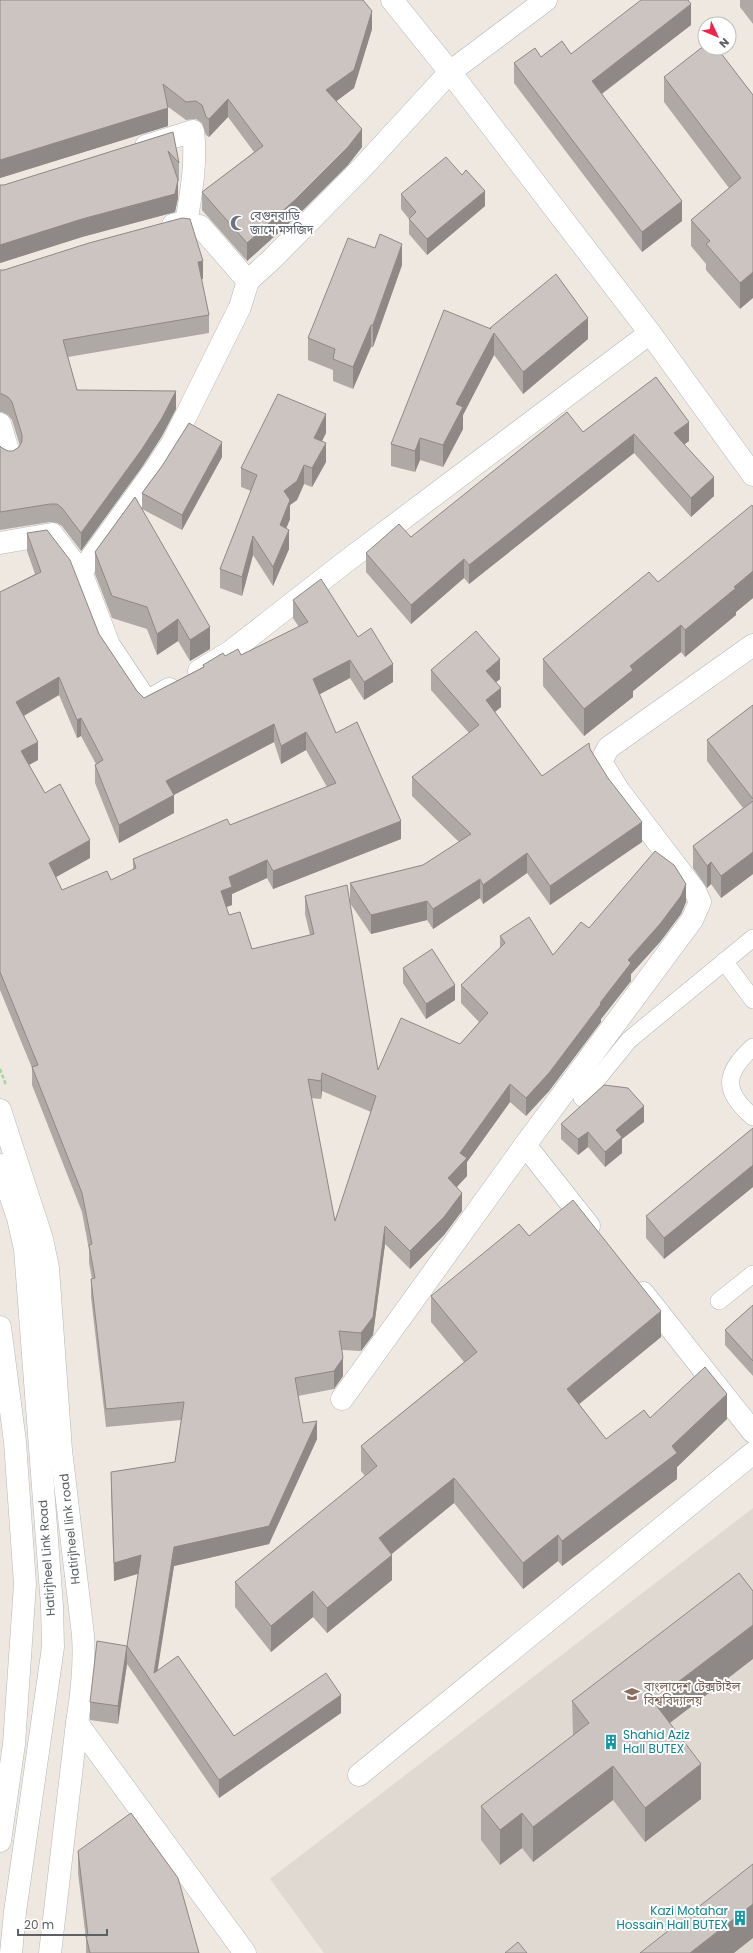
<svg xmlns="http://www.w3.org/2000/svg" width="753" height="1953" font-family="Poppins,'Noto Sans Bengali',sans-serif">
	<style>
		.education { fill: #e0d9d2 }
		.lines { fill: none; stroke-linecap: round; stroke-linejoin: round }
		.service-casing { stroke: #b2b7ba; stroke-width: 18 }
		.pedestrian-casing { stroke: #b2b7ba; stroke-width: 23 }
		.minor-casing { stroke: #b2b7ba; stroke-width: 23 }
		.tertiary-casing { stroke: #b2b7ba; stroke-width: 23 }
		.secondary-casing { stroke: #b1b7ba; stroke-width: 23 }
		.path { stroke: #9eda9e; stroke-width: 2.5; stroke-dasharray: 4 2; stroke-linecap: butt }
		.service { stroke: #fff; stroke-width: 17 }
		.pedestrian { stroke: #fff; stroke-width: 22 }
		.minor { stroke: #fff; stroke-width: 22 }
		.tertiary { stroke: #fff; stroke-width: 22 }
		.secondary { stroke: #fff; stroke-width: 22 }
		.wall { fill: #afa9a5; fill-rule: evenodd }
		.shaded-wall { fill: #8e8986 }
		.building { fill: #cbc4c0; stroke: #8e8986; fill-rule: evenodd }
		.labels { text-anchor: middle; stroke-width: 4; stroke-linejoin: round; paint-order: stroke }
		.worship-label { font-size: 12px; fill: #5b616d; stroke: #fff; text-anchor: start }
		.street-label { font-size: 12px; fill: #5a6063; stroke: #fff }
		.education-label { font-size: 12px; fill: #785e54; stroke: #fff; text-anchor: start }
		.culture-label { font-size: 12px; fill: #0d838f; stroke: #fff; text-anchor: start }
	</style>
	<rect width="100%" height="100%" fill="#eee8e1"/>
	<polygon class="education" points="753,1508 753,1953 324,1953 270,1879"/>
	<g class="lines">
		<defs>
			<g id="service">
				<polyline points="724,961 753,1000"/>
				<path d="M753,1047C724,1073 722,1091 753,1117"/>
				<polyline points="582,1098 629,1040 753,938"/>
				<polyline points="719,1301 753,1274"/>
			</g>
			<polyline id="pedestrian" points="0,1327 15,1442 25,1584 14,1744 0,1841"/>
			<g id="minor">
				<path d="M146,146L193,131C197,162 191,193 186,224"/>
				<polyline points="173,225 181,223 200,226 248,281"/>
				<polyline points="0,424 10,457"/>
				<polyline points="0,543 52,534 81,572"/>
				<polyline points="199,671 230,652 344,563 650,333"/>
				<polyline points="169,689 147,702 109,645 81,572 152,474 173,442 240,307 248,281 272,259 360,170 450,72"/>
				<polyline points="525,1145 589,1226"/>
				<polyline points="643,1293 753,1432"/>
				<polyline points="342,1399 525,1145 692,920 700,902 695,891 619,791 601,762 608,748 753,645"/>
				<polyline points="77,1723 245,1953"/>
			</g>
			<g id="tertiary">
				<polyline points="392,0 450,72 650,333 753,475"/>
				<polyline points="450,72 546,0"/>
				<polyline points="359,1775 753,1453"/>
			</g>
			<g id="secondary">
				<path d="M0,1110L42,1239L48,1268L61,1450L83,1635C85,1665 82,1693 77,1723L50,1953"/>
				<polyline points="0,1165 18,1218 25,1249 52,1606 53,1647 15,1912 11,1953"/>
			</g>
		</defs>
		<use href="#service" class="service-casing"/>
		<use href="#pedestrian" class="pedestrian-casing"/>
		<use href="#minor" class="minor-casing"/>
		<use href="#tertiary" class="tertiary-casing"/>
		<use href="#secondary" class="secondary-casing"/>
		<polyline class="path" points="0,1069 6,1085"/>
		<use href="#service" class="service"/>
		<use href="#pedestrian" class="pedestrian"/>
		<use href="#minor" class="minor"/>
		<use href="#tertiary" class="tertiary"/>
		<use href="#secondary" class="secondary"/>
	</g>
	<g class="wall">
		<polygon points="0,0 372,29 354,88 336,101 362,147 348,165 296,217 247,261 202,210 202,192 254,152 228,117 209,137 206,135 202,123 196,119 186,120 167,106 168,126 0,178"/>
		<polygon points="740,0 753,0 753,24 740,7"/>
		<polygon points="691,25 602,94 682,221 642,252 514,83 514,63 541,57 571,54"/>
		<polygon points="664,77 753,95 740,309 706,270 706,264 691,246 691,220 729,188 664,102"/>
		<polygon points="173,132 179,163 179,181 178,180 178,198 175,212 82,237 0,263 0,185 4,185"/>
		<polygon points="401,194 485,206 427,255 409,234 409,219 401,209"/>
		<polygon points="402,265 373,347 371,347 353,389 333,381 333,370 308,360 308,338"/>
		<polygon points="0,270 203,279 201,279 209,315 209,333 68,357 77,390 176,409 162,436 142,467 81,551 62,526 57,523 50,522 0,530 0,446 2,448 8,451 13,451 20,446 12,420 8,415 2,412 0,412"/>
		<polygon points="490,328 588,339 523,394 494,355 463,415 463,429 443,467 420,460 415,472 391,466 391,444 490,329"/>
		<polygon points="656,377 689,441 684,444 714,496 691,517 634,453 469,584 464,578 411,624 366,572 366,553 411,537 583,432"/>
		<polygon points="326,433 322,441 326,462 312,487 304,484 297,500 290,505 290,519 286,528 289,549 273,586 253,555 242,596 220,588 220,569 251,491 241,487 241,468"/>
		<polygon points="222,457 182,530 142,509 142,493 162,466"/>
		<polygon points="135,497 210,649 190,661 178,641 157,655 147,629 112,618 95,574 95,552"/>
		<polygon points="753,507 753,598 736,612 736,615 685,657 681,652 633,691 633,697 584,736 543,686 543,659 658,582"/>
		<path d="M27,533L99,634L137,691L144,698L203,667V665L225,656L241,655L299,627L293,618V600L358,637L393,682L364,700L350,678L319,694L336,733L401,839L273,889L267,878L232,894V905L226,907L229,915L252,949L310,935L305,914V896L378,1070L460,1044L479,1022L461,1003V985L500,948V936L553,955L589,928L686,902L681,914L660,942L631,974V981L601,1019V1022L549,1091L526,1116L510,1102L467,1162V1176L457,1187L462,1211L444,1235L410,1269L385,1244L373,1335L361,1351L342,1350L343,1376L334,1389L298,1396L303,1423L317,1439L269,1544L174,1566L157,1670L234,1736L341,1713L219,1798L127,1664L118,1724L90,1720V1702L127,1646L138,1573L114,1581L111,1490V1472L175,1462L181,1420L106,1427L91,1297V1279H92L89,1263V1250L82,1212L32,1085V1068L0,990V592L35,574L27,551ZM59,695L77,738L81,736L96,764L95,765V783L119,843L174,813V795L274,742L281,764L306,750L327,787L230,825L133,859V870L111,880L62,890L56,877L90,858L45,793L29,765L38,760L24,716ZM322,1091L371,1112L335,1221L311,1098L321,1099Z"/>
		<polygon points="431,670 500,679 496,682 501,707 495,712 542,776 590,749 642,842 550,905 527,873 483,904 480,898 433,929 427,920 371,934 350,903 350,883 423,865 459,842 412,796 412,777 469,733 431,690"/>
		<polygon points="753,705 753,874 721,898 711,884 707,888 693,868 693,846 743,808 707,761 707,740"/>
		<polygon points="403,968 455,1000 426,1019 403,983"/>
		<polygon points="644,1122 622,1139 622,1153 605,1167 588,1147 578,1155 561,1139 561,1124"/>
		<polygon points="753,1128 753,1187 664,1259 646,1238 646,1216"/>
		<polygon points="529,1236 661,1337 579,1404 606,1439 650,1418 727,1419 677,1467 677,1479 562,1566 558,1561 523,1589 454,1503 392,1554 392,1580 327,1633 313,1617 271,1652 235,1607 235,1582 365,1476 361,1471 361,1446 464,1362 431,1322 431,1296"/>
		<polygon points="753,1305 753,1376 725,1345 725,1330"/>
		<polygon points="572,1701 670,1723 701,1799 645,1842 613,1800 533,1862 522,1848 500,1865 481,1840 481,1806 573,1736"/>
		<polygon points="78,1851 199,1953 86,1953 86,1939 78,1873"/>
	</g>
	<g class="shaded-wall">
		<polygon points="691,4 691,25 592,101 592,81"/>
		<polygon points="372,11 372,29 354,88 326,109 326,90"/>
		<polygon points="228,99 228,117 209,137 209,119"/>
		<polygon points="168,108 168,126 0,178 0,160"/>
		<polygon points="362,129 362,147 348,165 296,217 247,261 247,243"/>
		<polygon points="178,180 178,198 175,212 82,237 0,263 0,245"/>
		<polygon points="485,191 485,206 427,255 427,239"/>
		<polygon points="682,201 682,221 642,252 642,232"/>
		<polygon points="402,244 402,265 373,347 373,325"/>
		<polygon points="203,261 203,279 198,280 198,262"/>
		<polygon points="753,272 753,298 740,309 740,283"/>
		<polygon points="588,318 588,339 523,394 523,372"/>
		<polygon points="371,325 371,347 353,389 353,367"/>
		<polygon points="494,333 494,355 463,415 463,429 443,467 443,445 456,404"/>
		<polygon points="176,391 176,409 162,436 142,467 81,551 81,533"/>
		<polygon points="326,414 326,433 314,457 314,438"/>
		<polygon points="689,422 689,441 674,452 674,433"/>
		<polygon points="634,434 634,453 469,584 469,565"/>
		<polygon points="420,438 420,460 415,472 415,451"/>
		<polygon points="222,442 222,457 182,530 182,515"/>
		<polygon points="326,443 326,462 312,487 312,468"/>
		<polygon points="304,465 304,484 297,500 290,505 290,519 280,544 280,525 284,491"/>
		<polygon points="714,477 714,496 691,517 691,498"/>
		<polygon points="289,530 289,549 273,586 273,567"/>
		<polygon points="253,536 253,555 242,596 242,577"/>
		<polygon points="464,559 464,578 411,624 411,605"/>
		<polygon points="753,571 753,598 736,612 736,615 685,657 685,630 734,587"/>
		<polygon points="178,619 178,641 157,655 157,634"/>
		<polygon points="681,625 681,652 633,691 633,697 584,736 584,709 630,666"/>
		<polygon points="210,627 210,649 190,661 190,640"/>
		<polygon points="500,659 500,679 486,691 486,671"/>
		<polygon points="350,660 350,678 313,698 313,679"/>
		<polygon points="393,664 393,682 364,700 364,682"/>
		<polygon points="59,677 59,695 16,720 16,702"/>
		<polygon points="501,688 501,707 486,719 486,700"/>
		<polygon points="81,718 81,736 77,738 77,720"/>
		<polygon points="274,724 274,742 166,799 166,781"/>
		<polygon points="306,732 306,750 281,764 281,746"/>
		<polygon points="38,742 38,760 21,769 21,751"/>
		<polygon points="174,795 174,813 119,843 119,825"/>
		<polygon points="401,821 401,839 273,889 273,871"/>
		<polygon points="642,822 642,842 550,905 550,886"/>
		<polygon points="90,840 90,858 49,881 49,863"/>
		<polygon points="753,852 753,874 721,898 721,876"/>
		<polygon points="527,853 527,873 483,904 483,885"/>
		<polygon points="267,860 267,878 232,894 232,905 221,909 221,891 229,877"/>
		<polygon points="711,862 711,884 707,888 707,866"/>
		<polygon points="480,879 480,898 433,929 433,909"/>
		<polygon points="686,884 686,902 681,914 660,942 631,974 631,981 601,1019 601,1022 549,1091 526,1116 526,1098 600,1003 628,960"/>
		<polygon points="427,901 427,920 371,934 371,915"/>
		<polygon points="455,985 455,1000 426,1019 426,1004"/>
		<polygon points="322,1073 322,1091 321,1099 321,1081"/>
		<polygon points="510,1084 510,1102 467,1162 467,1176 448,1196 448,1178 460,1153"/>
		<polygon points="644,1106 644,1122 622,1139 622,1153 605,1167 605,1152 616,1130"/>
		<polygon points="588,1132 588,1147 578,1155 578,1139"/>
		<polygon points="753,1165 753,1187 664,1259 664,1238"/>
		<polygon points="462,1193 462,1211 444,1235 410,1269 410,1251"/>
		<polygon points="385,1226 385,1244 373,1335 361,1351 361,1333"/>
		<polygon points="661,1311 661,1337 567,1414 567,1389"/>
		<polygon points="343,1358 343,1376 334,1389 334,1371"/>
		<polygon points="727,1394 727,1419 677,1467 677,1479 562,1566 562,1541 672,1446"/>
		<polygon points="317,1421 317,1439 269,1544 174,1566 155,1687 154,1673 174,1547"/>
		<polygon points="454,1478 454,1503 379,1564 379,1538"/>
		<polygon points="558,1535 558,1561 523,1589 523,1563"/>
		<polygon points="141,1555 141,1573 114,1581 114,1563"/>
		<polygon points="392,1555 392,1580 327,1633 327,1608"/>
		<polygon points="313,1591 313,1617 271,1652 271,1626"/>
		<polygon points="753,1625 753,1659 653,1736 653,1701"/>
		<polygon points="127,1646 127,1664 118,1724 118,1706"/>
		<polygon points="341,1695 341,1713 219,1798 219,1780"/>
		<polygon points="701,1764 701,1799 645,1842 645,1808"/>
		<polygon points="613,1766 613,1800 533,1862 533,1827"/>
		<polygon points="522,1813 522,1848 500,1865 500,1830"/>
		<polygon points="753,1904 753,1938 734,1953 690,1953"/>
	</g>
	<g class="building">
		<polygon points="0,0 363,0 372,11 354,70 326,90 362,129 348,147 296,199 247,243 202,192 263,146 228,99 209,119 206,117 202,105 196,101 186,102 163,84 168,108 0,160"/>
		<polygon points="641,0 688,0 691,4 592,81 682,201 642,232 514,63 535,48 541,57 562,41 571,54"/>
		<polygon points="705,45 705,48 717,48 753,95 753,272 740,283 706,244 710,241 691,220 741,178 664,77"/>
		<polygon points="173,132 179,163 168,151 178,180 175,194 82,219 0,245 0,185 4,185"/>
		<polygon points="446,157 462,175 466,170 485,191 427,239 409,219 416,212 401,194"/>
		<polygon points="182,218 190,219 203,261 198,262 209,315 63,340 77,390 176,391 162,418 142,449 81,533 62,508 57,504 50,504 0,512 0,446 2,448 8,451 13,451 19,447 22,441 22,435 12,402 8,397 2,394 0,394 0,270 4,270 89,243"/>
		<polygon points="380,234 402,244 373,325 371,325 353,367 333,359 335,349 308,338 348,238 375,248"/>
		<polygon points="556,274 588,318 523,372 494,333 456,404 463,407 443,445 420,438 415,451 391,444 444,310 491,329 490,328"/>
		<polygon points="656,377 689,422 674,433 714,477 691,498 634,434 469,565 464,559 411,605 366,553 399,524 411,537 567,412 583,432"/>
		<polygon points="278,394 326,414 314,438 326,443 312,468 304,465 297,481 284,491 290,500 280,525 289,530 273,567 253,536 242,577 220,569 257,475 241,468"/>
		<polygon points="189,423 222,442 182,515 142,493 162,466"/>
		<polygon points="135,497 210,627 190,640 178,619 157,634 147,607 112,596 95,552"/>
		<polygon points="752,505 753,507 753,571 734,587 736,588 685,630 681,625 630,666 633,670 584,709 543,659 649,572 658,582"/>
		<path d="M47,530L70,560L99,634L137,691L144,698L204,667L203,665L223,653L225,656L238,649L241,655L308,622L293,600L321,579L358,637L371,628L393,664L364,682L350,660L313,679L336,733L357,722L401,821L273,871L267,860L229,877L232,887L221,891L229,915L240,912L252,949L314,934L305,896L347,885L378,1070L401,1018L460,1044L488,1013L461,985L505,943L500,936L529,917L553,955L581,922L589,928L655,851L674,865L686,884L681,896L660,924L628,960L631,963L600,1003L601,1004L549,1073L526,1098L510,1084L460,1153L467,1158L448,1178L462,1193L444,1217L410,1251L385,1226L373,1317L361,1333L339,1331L343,1358L334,1371L295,1378L303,1423L317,1421L269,1526L174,1547L154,1673L178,1656L234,1736L326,1673L341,1695L219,1780L127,1646L118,1706L90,1702L97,1641L127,1646L141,1555L114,1563L111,1472L175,1462L184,1402L106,1409L91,1279L95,1278L89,1245L92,1244L82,1193L32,1067L38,1065L0,972V592L41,572L27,533ZM59,677L77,720L81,718L103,760L95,765L119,825L174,795L166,781L274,724L281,746L306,732L336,783L230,825L227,819L133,859L136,868L111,880L107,871L62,890L49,863L90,840L60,784L45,793L21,751L38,742L16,702ZM322,1073L376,1096L335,1221L308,1079L321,1081Z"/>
		<polygon points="476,631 500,659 486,671 501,688 486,700 542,776 589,743 590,749 608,778 642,822 550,886 527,853 483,885 480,879 433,909 427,901 371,915 350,883 423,865 471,834 412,777 479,725 431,670"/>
		<polygon points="753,705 753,799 707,740"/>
		<polygon points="753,801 753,852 721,876 711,862 707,866 693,846"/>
		<polygon points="432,949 455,985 426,1004 403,968"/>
		<polygon points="604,1085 628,1088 644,1106 616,1130 622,1137 605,1152 588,1132 578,1139 561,1124"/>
		<polygon points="753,1128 753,1165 664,1238 646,1216"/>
		<polygon points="573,1200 661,1311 567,1389 606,1439 644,1410 650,1418 705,1367 727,1394 672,1446 677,1453 562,1541 558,1535 523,1563 454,1478 379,1538 392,1555 327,1608 313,1591 271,1626 235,1582 377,1466 361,1446 477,1352 431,1296 519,1224 529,1236"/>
		<polygon points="753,1305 753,1361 725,1330"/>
		<polygon points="739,1573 753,1591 753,1625 653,1701 701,1764 645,1808 613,1766 533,1827 522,1813 500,1830 481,1806 589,1723 572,1701"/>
		<polygon points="131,1813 178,1878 199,1953 90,1953 86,1936 88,1936 78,1851"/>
		<polygon points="753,1864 753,1904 690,1953 640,1953"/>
		<polygon points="518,1942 527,1953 505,1953"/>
	</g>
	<defs>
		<symbol id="mosque-bare" viewBox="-9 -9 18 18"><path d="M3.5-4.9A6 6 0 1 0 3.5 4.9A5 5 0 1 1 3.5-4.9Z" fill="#6b7280" stroke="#fff" stroke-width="2.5" paint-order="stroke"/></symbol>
		<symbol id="university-bare" viewBox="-9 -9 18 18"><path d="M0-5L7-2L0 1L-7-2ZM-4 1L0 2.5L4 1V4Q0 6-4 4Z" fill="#8d6e63" stroke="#fff" stroke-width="2.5" paint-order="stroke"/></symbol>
		<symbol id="building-bare" viewBox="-9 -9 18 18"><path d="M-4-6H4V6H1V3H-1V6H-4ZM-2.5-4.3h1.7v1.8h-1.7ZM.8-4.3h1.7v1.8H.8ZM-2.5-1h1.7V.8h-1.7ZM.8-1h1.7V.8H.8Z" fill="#0f9aa8" stroke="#fff" stroke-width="2.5" paint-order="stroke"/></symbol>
	</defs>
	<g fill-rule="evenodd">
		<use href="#mosque-bare" x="227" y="212" width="22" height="22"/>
		<use href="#university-bare" x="621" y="1683" width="22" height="22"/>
		<use href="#building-bare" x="600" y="1731" width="22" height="22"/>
		<use href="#building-bare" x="729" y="1907" width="22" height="22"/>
	</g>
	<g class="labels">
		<g class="worship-label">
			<text x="250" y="220">বেগুনবাড়ি<tspan x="250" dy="14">জামে মসজিদ</tspan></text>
		</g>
		<g class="street-label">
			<text transform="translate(70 1529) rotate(-96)" y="4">Hatirjheel link road</text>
			<text transform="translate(47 1558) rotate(-94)" y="4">Hatirjheel Link Road</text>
		</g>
		<g class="education-label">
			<text x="644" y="1691">বাংলাদেশ টেক্সটাইল<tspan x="644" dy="14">বিশ্ববিদ্যালয়</tspan></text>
		</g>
		<g class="culture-label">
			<text x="623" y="1739">Shahid Aziz<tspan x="623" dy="14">Hall BUTEX</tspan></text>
			<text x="728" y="1915" text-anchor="end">Kazi Motahar<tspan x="728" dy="14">Hossain Hall BUTEX</tspan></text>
		</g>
	</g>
	<g transform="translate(717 36) rotate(134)"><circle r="19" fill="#ffffff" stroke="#bdbfc1"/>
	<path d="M0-3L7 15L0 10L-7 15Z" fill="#f32249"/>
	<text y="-6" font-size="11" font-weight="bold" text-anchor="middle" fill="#5a6063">N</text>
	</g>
	<path d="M18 1929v6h89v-6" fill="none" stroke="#5a6063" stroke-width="2"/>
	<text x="24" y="1929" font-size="12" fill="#5a6063" stroke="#ffffff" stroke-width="3" paint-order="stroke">20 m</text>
</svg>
